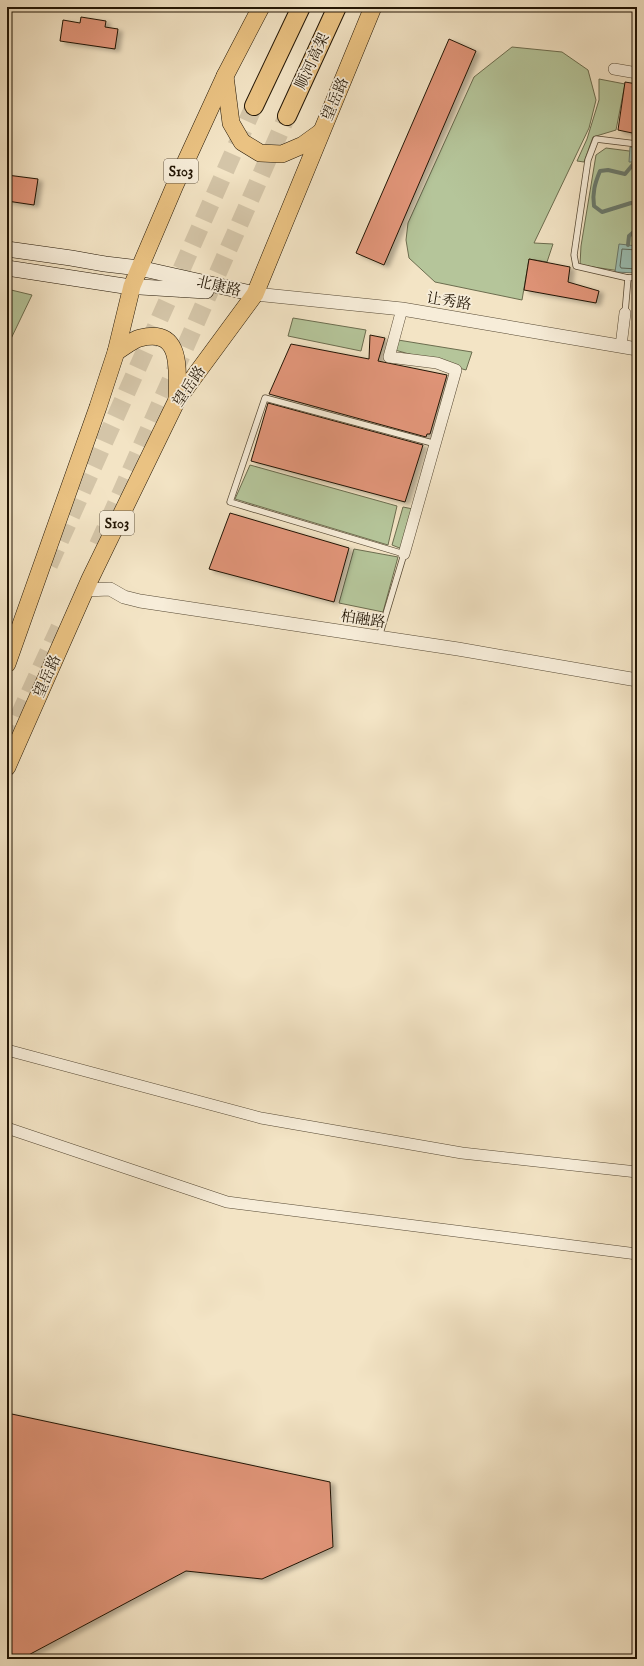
<svg xmlns="http://www.w3.org/2000/svg" width="644" height="1666" font-family="'IM FELL English','Noto Serif SC',serif">
	<style>
		.green { fill: #b5c59a; stroke: #6c6d4f }
		.water { fill: #9bbfb4; stroke: #6b7b6e }
		.lines { fill: none; stroke-linecap: round; stroke-linejoin: round }
		.shore { stroke: #5e6a5c; stroke-width: 1 }
		.stream { stroke: #6b7b6e; stroke-width: 4 }
		.building { fill: #e19579; stroke: #221504; filter: url(#shadow) }
		.trunk-tunnel { stroke: #d4c5a8; stroke-width: 18; stroke-dasharray: 18 9; stroke-linecap: butt }
		.service-casing { stroke: #564934; stroke-width: 7 }
		.minor-casing { stroke: #564934; stroke-width: 12 }
		.tertiary-casing { stroke: #564934; stroke-width: 14 }
		.secondary-casing { stroke: #221504; stroke-width: 16 }
		.primary-casing { stroke: #221504; stroke-width: 18 }
		.trunk-casing { stroke: #221504; stroke-width: 20 }
		.service { stroke: #f7edd9; stroke-width: 5.5 }
		.minor { stroke: #f7edd9; stroke-width: 11 }
		.tertiary { stroke: #f7edd9; stroke-width: 13 }
		.secondary { stroke: #f7edd9; stroke-width: 15 }
		.primary { stroke: #eac282; stroke-width: 17 }
		.trunk { stroke: #eac282; stroke-width: 18 }
		.labels { text-anchor: middle; stroke-width: 3.5; stroke-linejoin: round; paint-order: stroke }
		.shield { fill: #f7edd9; stroke: #625644; stroke-width: 1 }
		.shield-label { font-size: 14px; font-weight: bold; fill: #221504 }
		.street-label { font-size: 15px; fill: #221504; stroke: #f7edd9 }
	</style>
	<defs>
		<filter id="shadow"><feDropShadow dx="4.5" dy="2.5" stdDeviation="2" flood-color="#0004"/></filter>
	</defs>
	<rect width="100%" height="100%" fill="#f3e4c5"/>
	<filter id="stains"><feTurbulence type="fractalNoise" baseFrequency=".005" numOctaves="4"/><feColorMatrix values="0 0 0 0 .2 0 0 0 0 .09 0 0 0 0 .02 0 0 0 .5 -.17"/></filter>
	<radialGradient id="worn" r=".72"><stop offset=".6" stop-color="#630" stop-opacity="0"/><stop offset="1" stop-color="#630" stop-opacity=".3"/></radialGradient>
	<g class="green">
		<polygon points="512,47 562,52 588,70 596,100 589,128 534,243 553,244 547,262 529,259 522,300 435,282 409,258 406,240 408,223 474,77"/>
		<polygon points="599,79 625,84 616,130 593,137 584,162 577,161 587,139 599,100"/>
		<polygon points="606,148 637,152 637,271 620,271 580,265 581,246 596,155"/>
		<polygon points="7,289 32,295 7,347"/>
		<polygon points="293,318 366,330 361,351 288,336"/>
		<polygon points="398,340 472,352 466,370 395,350"/>
		<polygon points="250,465 397,506 388,545 235,499"/>
		<polygon points="403,507 413,509 402,549 392,545"/>
		<polygon points="354,549 398,557 383,612 339,603"/>
	</g>
	<g class="water">
		<polygon points="630,147 637,148 637,162 629,162"/>
		<polygon points="619,244 637,246 637,273 615,272"/>
	</g>
	<g class="lines">
		<polyline class="shore" points="637,250 622,249 620,266 621,268 637,269"/>
		<g class="stream">
			<path d="M637,162H635L625,174L608,170L600,171C595,183 592,193 594,206L602,212L631,203H637"/>
			<polyline points="628,245 629,236 637,229"/>
		</g>
	</g>
	<g class="building">
		<polygon points="81,17 106,21 105,27 118,29 115,49 60,41 63,20 80,23"/>
		<polygon points="449,39 476,51 384,265 356,253"/>
		<polygon points="625,82 637,84 637,134 618,130"/>
		<polygon points="7,175 38,179 34,205 7,201"/>
		<polygon points="529,259 570,267 568,282 599,291 596,303 524,290"/>
		<polygon points="370,335 385,338 378,361 447,375 430,434 427,434 426,437 269,394 291,344 369,359"/>
		<polygon points="268,403 423,445 405,502 251,461"/>
		<polygon points="230,513 349,548 334,602 209,569"/>
		<polygon points="7,1413 330,1482 333,1547 262,1579 186,1571 21,1659 7,1659"/>
	</g>
	<g class="lines">
		<g class="trunk-tunnel">
			<polyline points="98,545 287,116"/>
			<polyline points="49,565 151,338 254,106"/>
			<polyline points="7,742 62,622"/>
		</g>
		<defs>
			<g id="service">
				<polyline points="628,278 576,266 574,255 588,160 596,139 637,144"/>
				<polyline points="625,313 628,278 637,277"/>
				<polyline points="379,637 404,554 230,502 265,398 436,444"/>
			</g>
			<g id="minor">
				<polyline points="614,69 637,73"/>
				<polyline points="402,309 389,357 437,363 456,370 404,554"/>
				<polyline points="621,346 625,313"/>
				<polyline points="7,1050 261,1118 462,1153 637,1172"/>
				<polyline points="7,1128 227,1202 637,1254"/>
			</g>
			<g id="tertiary">
				<polyline points="255,294 402,309 637,349"/>
				<polyline points="85,590 110,589 124,597 140,601 458,649 637,680"/>
			</g>
			<g id="secondary">
				<polyline points="7,249 71,258 105,264 139,268 255,294"/>
				<polyline points="7,268 124,286 206,291"/>
			</g>
			<g id="primary">
				<polyline points="225,76 231,123 242,142 260,153 282,154 303,145 321,132"/>
				<path d="M116,352C123,348 132,340 140,338C184,327 177,372 177,400"/>
				<polyline points="7,664 98,407 116,352 132,286 175,185 225,76 261,7"/>
				<polyline points="7,767 90,579 177,400 255,294 373,7"/>
			</g>
			<g id="trunk">
				<polyline points="254,106 301,7"/>
				<polyline points="287,116 337,7"/>
			</g>
		</defs>
		<use href="#service" class="service-casing"/>
		<use href="#minor" class="minor-casing"/>
		<use href="#tertiary" class="tertiary-casing"/>
		<use href="#secondary" class="secondary-casing"/>
		<use href="#primary" class="primary-casing"/>
		<use href="#trunk" class="trunk-casing"/>
		<use href="#service" class="service"/>
		<use href="#minor" class="minor"/>
		<use href="#tertiary" class="tertiary"/>
		<use href="#secondary" class="secondary"/>
		<use href="#primary" class="primary"/>
		<use href="#trunk" class="trunk"/>
	</g>
	<g class="labels">
		<g class="shield">
			<rect x="164" y="159" width="34" height="24" rx="3"/>
			<rect x="100" y="511" width="34" height="24" rx="3"/>
		</g>
		<g class="shield-label">
			<text x="181" y="176">S103</text>
			<text x="117" y="528">S103</text>
		</g>
		<g class="street-label">
			<text transform="translate(312 61) rotate(-65)" y="5">顺河高架</text>
			<text transform="translate(335 99) rotate(-67)" y="5">望岳路</text>
			<text transform="translate(219 286) rotate(13)" y="5">北康路</text>
			<text transform="translate(449 301) rotate(9)" y="5">让秀路</text>
			<text transform="translate(189 386) rotate(-56)" y="5">望岳路</text>
			<text transform="translate(363 619) rotate(9)" y="5">柏融路</text>
			<text transform="translate(47 676) rotate(-66)" y="5">望岳路</text>
		</g>
	</g>
	<rect width="644" height="1666" fill="none" stroke="#f3e4c5" stroke-width="24"/>
	<rect x="8" y="8" width="628" height="1650" fill="none" stroke="#221504" stroke-width="2"/>
	<rect x="12" y="12" width="620" height="1642" fill="none" stroke="#221504"/>
	<rect width="100%" height="100%" filter="url(#stains)"/>
	<rect width="100%" height="100%" fill="url(#worn)"/>
</svg>
